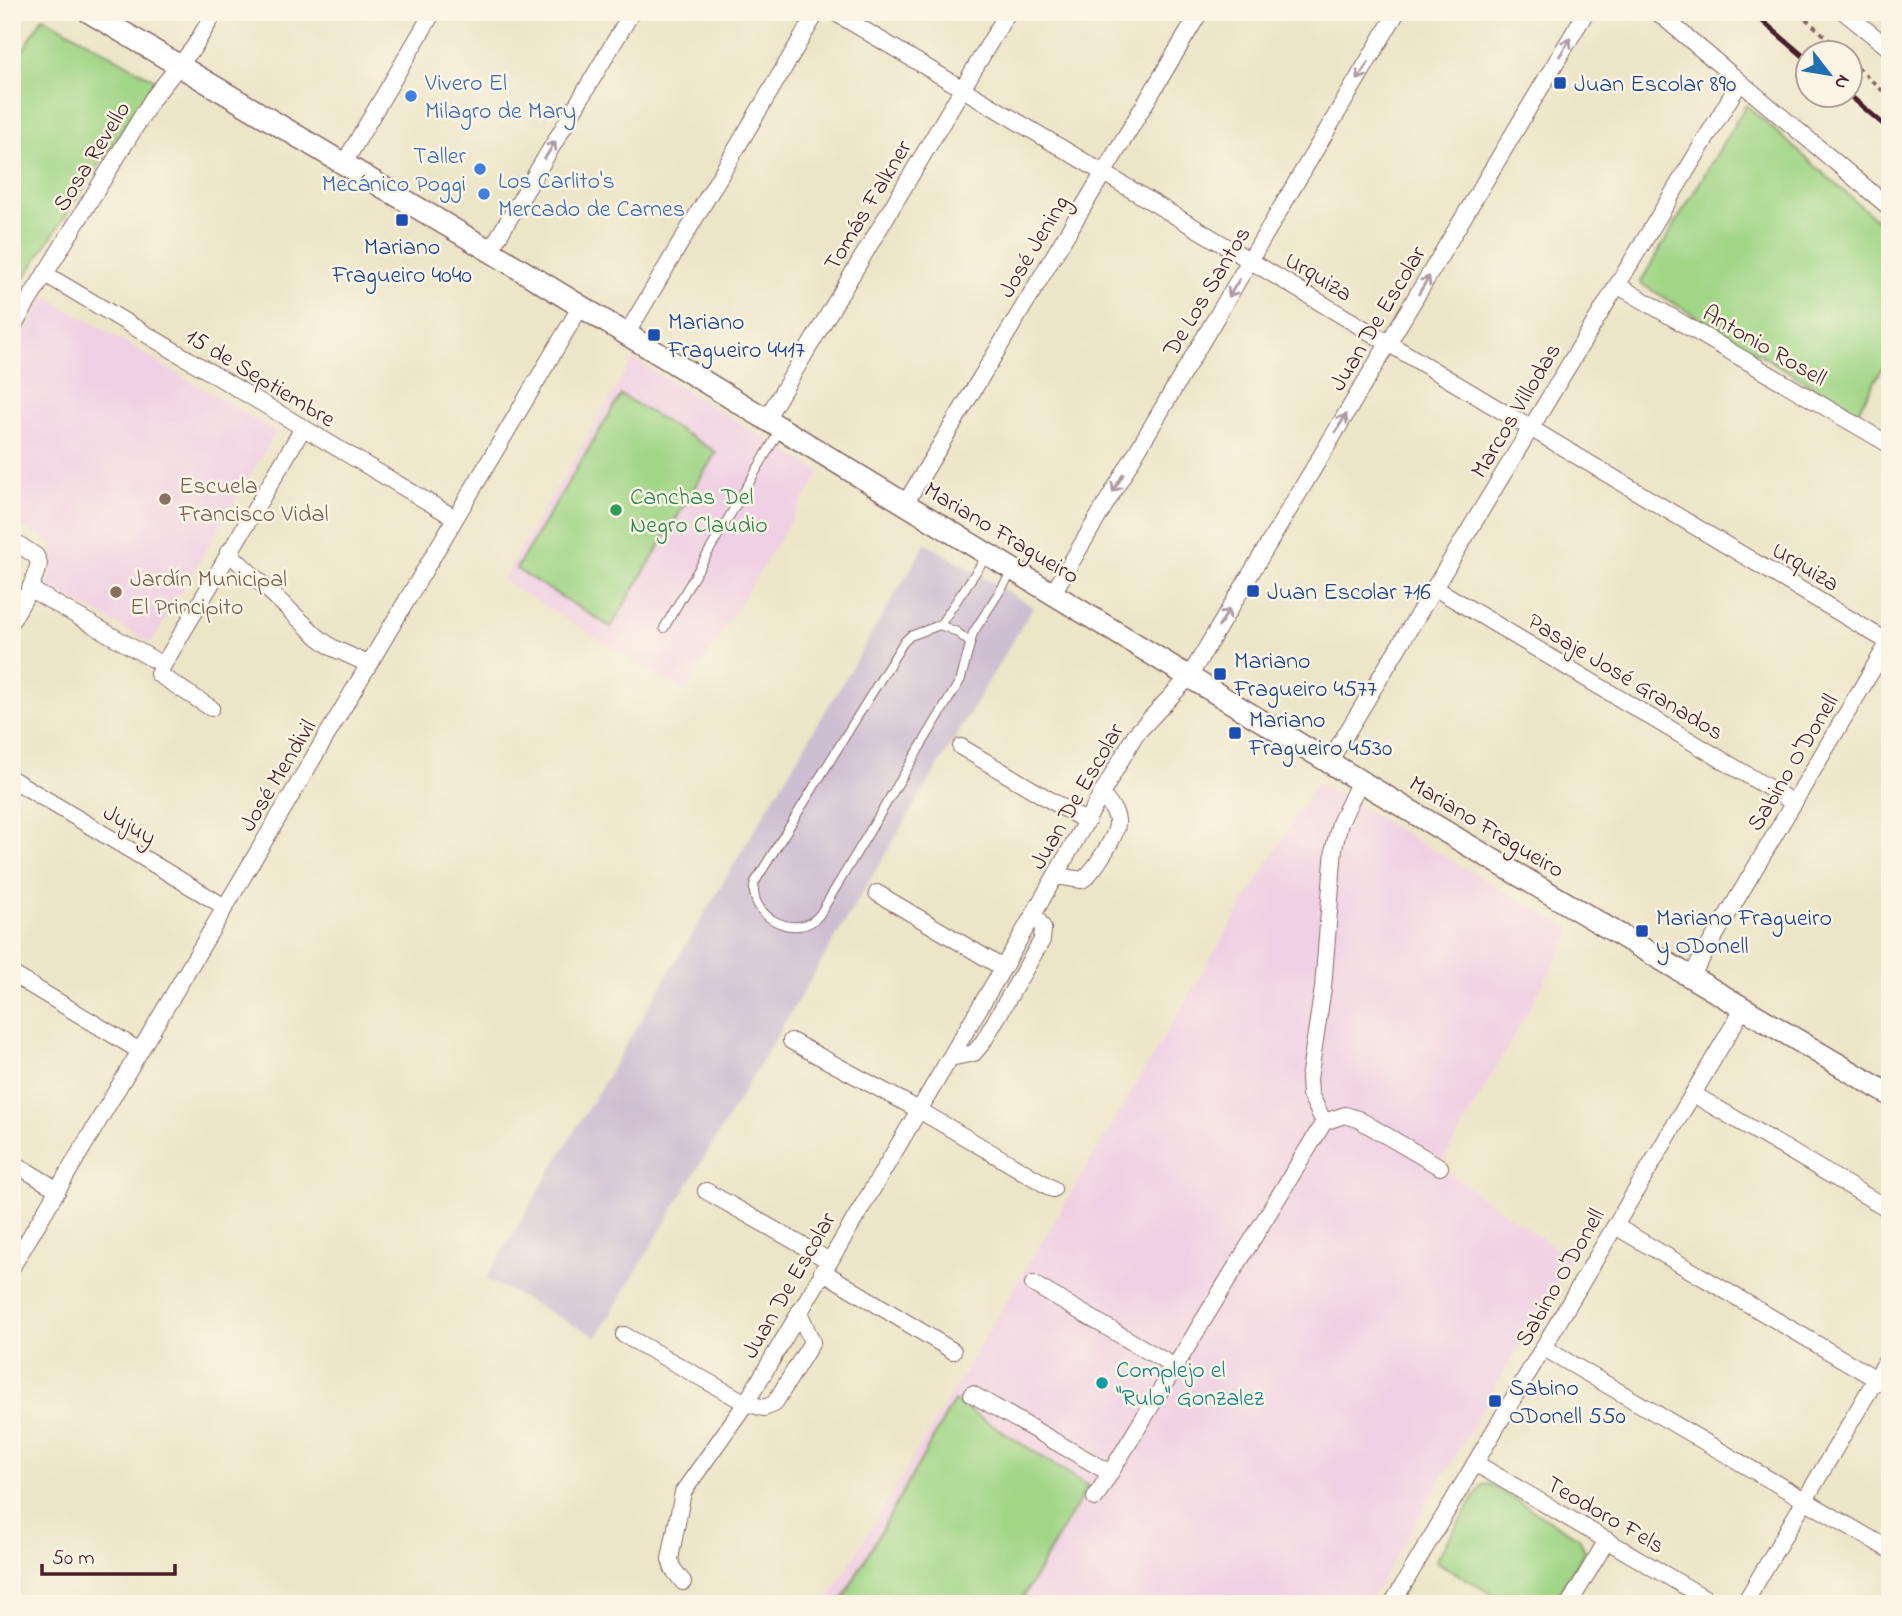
<svg xmlns="http://www.w3.org/2000/svg" width="1902" height="1616" font-family="'Indie Flower',sans-serif">
	<style>
		.built { fill: #f0d0e4 }
		.industrial { fill: #cebed1 }
		.green { fill: #a1d687; stroke: #767a59; stroke-width: 2 }
		.lines { fill: none; stroke-linecap: round; stroke-linejoin: round }
		.service-casing { stroke: #836462; stroke-width: 10 }
		.minor-casing { stroke: #836462; stroke-width: 18 }
		.secondary-casing { stroke: #836462; stroke-width: 24 }
		.path { stroke: #836462; stroke-width: 3.5; stroke-dasharray: 5 5; stroke-linecap: butt }
		.service { stroke: #fff; stroke-width: 8 }
		.minor { stroke: #fff; stroke-width: 16 }
		.secondary { stroke: #fff; stroke-width: 21 }
		.rail { stroke: #4a1f2b; stroke-width: 5 }
		.oneway { stroke: #ae9aa0 }
		.transit-dot { fill: #1a4fb4; stroke: #fcf5e5; stroke-width: 2.5 }
		.shop-dot { fill: #3f7fe0; stroke: #fcf5e5; stroke-width: 2.5 }
		.education-dot { fill: #8d6e63; stroke: #fcf5e5; stroke-width: 2.5 }
		.leisure-dot { fill: #2e9e5b; stroke: #fcf5e5; stroke-width: 2.5 }
		.culture-dot { fill: #0f9aa8; stroke: #fcf5e5; stroke-width: 2.5 }
		.labels { text-anchor: middle; stroke-width: 5; stroke-linejoin: round; paint-order: stroke }
		.shop-label { font-size: 24px; fill: #366cbe; stroke: #fcf5e5; text-anchor: start }
		.transit-label { font-size: 24px; fill: #164399; stroke: #fcf5e5; text-anchor: start }
		.street-label { font-size: 24px; fill: #4a1f2b; stroke: #fcf5e5 }
		.education-label { font-size: 24px; fill: #785e54; stroke: #fcf5e5; text-anchor: start }
		.leisure-label { font-size: 24px; fill: #27864d; stroke: #fcf5e5; text-anchor: start }
		.culture-label { font-size: 24px; fill: #0d838f; stroke: #fcf5e5; text-anchor: start }
	</style>
	<rect width="100%" height="100%" fill="#fcf5e5"/>
	<filter id="ink" filterUnits="userSpaceOnUse"><feTurbulence type="fractalNoise" baseFrequency=".0143" numOctaves="2"/><feDisplacementMap in="SourceGraphic" scale="14" xChannelSelector="R" yChannelSelector="G"/><feConvolveMatrix kernelMatrix="1 2 1 2 8 2 1 2 1" color-interpolation-filters="sRGB"/></filter>
	<filter id="wash" filterUnits="userSpaceOnUse"><feTurbulence type="fractalNoise" baseFrequency=".00686" numOctaves="4" result="noise"/><feDisplacementMap in="SourceGraphic" scale="28" xChannelSelector="R" yChannelSelector="G"/><feGaussianBlur stdDeviation="1.57" result="paint"/><feColorMatrix in="noise" values="0 0 0 0 0 0 0 0 0 0 0 0 0 0 0 0 0 1.4 0 .05"/><feComposite in="paint" operator="in"/></filter>
	<g filter="url(#wash)">
		<rect width="100%" height="100%" fill="#ece5c7"/>
		<g class="built">
			<polygon points="46,296 276,432 151,643 48,586 54,544 12,521 12,356"/>
			<polygon points="633,359 821,472 685,692 502,580"/>
			<polygon points="1316,782 1573,931 1440,1167 1571,1259 1368,1604 826,1604"/>
		</g>
		<polygon class="industrial" points="926,543 1033,607 597,1337 486,1279"/>
		<g class="green">
			<polygon points="43,17 155,80 25,277 12,269 12,69"/>
			<polygon points="1746,105 1890,232 1890,355 1857,412 1640,283"/>
			<polygon points="621,395 716,452 611,627 516,569"/>
			<polygon points="954,1401 1088,1486 1019,1604 840,1604"/>
			<polygon points="1489,1484 1579,1538 1585,1551 1552,1604 1509,1604 1435,1561 1482,1485"/>
		</g>
	</g>
	<g filter="url(#ink)">
		<g class="lines">
			<defs>
				<g id="service">
					<path d="M986,557L940,625L910,636L903,643L755,882C746,916 798,943 820,914L961,679L973,633L1012,572"/>
					<polyline points="940,625 957,632 970,643"/>
					<polyline points="664,628 780,430"/>
				</g>
				<g id="minor">
					<polyline points="834,12 1890,643"/>
					<polyline points="1657,12 1890,208"/>
					<polyline points="1844,12 1890,49"/>
					<polyline points="343,165 433,12"/>
					<polyline points="490,251 632,12"/>
					<polyline points="45,274 455,518"/>
					<polyline points="1617,285 1890,445"/>
					<polyline points="12,328 153,98 194,47 215,12"/>
					<polyline points="626,335 817,12"/>
					<polyline points="765,421 1008,12"/>
					<polyline points="905,504 1200,12"/>
					<polyline points="12,540 36,556 39,564 30,589 163,665"/>
					<polyline points="228,552 319,638 333,648 368,664"/>
					<polyline points="1435,588 1794,803"/>
					<polyline points="1053,593 1397,12"/>
					<polyline points="12,620 30,589"/>
					<polyline points="211,708 158,674 303,428"/>
					<polyline points="961,747 1087,822"/>
					<polyline points="1329,762 1740,82"/>
					<polyline points="12,779 225,907"/>
					<path d="M1056,876L1082,880C1093,873 1117,836 1117,823C1118,812 1107,802 1101,794"/>
					<polyline points="877,893 1003,968"/>
					<polyline points="12,974 140,1051"/>
					<polyline points="1690,978 1890,640"/>
					<polyline points="791,1041 919,1110 1053,1189"/>
					<polyline points="950,1058 974,1053 983,1042 1042,940 1043,928 1034,914"/>
					<polyline points="1693,1094 1890,1210"/>
					<polyline points="1324,1122 1310,1094 1309,1079 1323,988 1334,848 1340,823 1360,781"/>
					<polyline points="12,1162 58,1190"/>
					<polyline points="706,1191 828,1260"/>
					<polyline points="1615,1226 1890,1387"/>
					<polyline points="12,1267 581,306"/>
					<polyline points="822,1271 953,1351"/>
					<polyline points="1033,1284 1175,1367"/>
					<polyline points="624,1335 746,1403 764,1408 774,1404 812,1342 799,1312"/>
					<polyline points="1544,1348 1890,1550"/>
					<polyline points="972,1394 1110,1473"/>
					<polyline points="1475,1463 1715,1604"/>
					<polyline points="1095,1498 1324,1122 1345,1115 1358,1119 1440,1167"/>
					<polyline points="683,1582 673,1569 670,1559 683,1492 746,1403 1003,968 1135,735 1189,677 1586,12"/>
					<polyline points="1392,1604 1743,1009"/>
					<polyline points="1569,1604 1607,1540"/>
					<polyline points="1744,1604 1890,1355"/>
				</g>
				<polyline id="secondary" points="89,12 490,251 1360,781 1890,1095"/>
			</defs>
			<use href="#service" class="service-casing"/>
			<use href="#minor" class="minor-casing"/>
			<use href="#secondary" class="secondary-casing"/>
			<g class="path">
				<polyline points="1798,12 1843,52"/>
				<polyline points="1850,60 1890,98"/>
			</g>
			<use href="#service" class="service"/>
			<use href="#minor" class="minor"/>
			<use href="#secondary" class="secondary"/>
			<g class="rail">
				<polyline points="1752,12 1808,60"/>
				<polyline points="1848,94 1890,130"/>
			</g>
		</g>
		<defs><path id="oneway-shaft" d="M-6 0H5M1.5-3L5.5 0L1.5 3" fill="none" stroke-width="1.6" stroke-linecap="round" stroke-linejoin="round" transform="scale(1.75)"/></defs>
		<g class="oneway">
			<use href="#oneway-shaft" transform="translate(1565 47) rotate(-59)"/>
			<use href="#oneway-shaft" transform="translate(1363 71) rotate(121)"/>
			<use href="#oneway-shaft" transform="translate(550 150) rotate(-59)"/>
			<use href="#oneway-shaft" transform="translate(1424 285) rotate(-59)"/>
			<use href="#oneway-shaft" transform="translate(1234 288) rotate(121)"/>
			<use href="#oneway-shaft" transform="translate(1341 423) rotate(-59)"/>
			<use href="#oneway-shaft" transform="translate(1118 483) rotate(121)"/>
			<use href="#oneway-shaft" transform="translate(1224 618) rotate(-59)"/>
		</g>
	</g>
	<g class="transit-dot">
		<rect x="1553" y="76" width="14" height="14" rx="3.5"/>
		<rect x="395" y="213" width="14" height="14" rx="3.5"/>
		<rect x="647" y="328" width="14" height="14" rx="3.5"/>
		<rect x="1246" y="584" width="14" height="14" rx="3.5"/>
		<rect x="1213" y="667" width="14" height="14" rx="3.5"/>
		<rect x="1228" y="726" width="14" height="14" rx="3.5"/>
		<rect x="1635" y="924" width="14" height="14" rx="3.5"/>
		<rect x="1488" y="1394" width="14" height="14" rx="3.5"/>
	</g>
	<g class="shop-dot">
		<circle cx="411" cy="96" r="7"/>
		<circle cx="480" cy="169" r="7"/>
		<circle cx="484" cy="194" r="7"/>
	</g>
	<g class="education-dot">
		<circle cx="165" cy="499" r="7"/>
		<circle cx="116" cy="592" r="7"/>
	</g>
	<circle class="leisure-dot" cx="616" cy="510" r="7"/>
	<circle class="culture-dot" cx="1102" cy="1383" r="7"/>
	<g class="labels">
		<g class="shop-label">
			<text x="425" y="90">Vivero El<tspan x="425" dy="28">Milagro de Mary</tspan></text>
			<text x="466" y="163" text-anchor="end">Taller<tspan x="466" dy="28">Mecánico Poggi</tspan></text>
			<text x="498" y="188">Los Carlito's<tspan x="498" dy="28">Mercado de Carnes</tspan></text>
		</g>
		<g class="transit-label">
			<text x="1574" y="91">Juan Escolar 890</text>
			<text x="402" y="254" text-anchor="middle">Mariano<tspan x="402" dy="28">Fragueiro 4040</tspan></text>
			<text x="668" y="329">Mariano<tspan x="668" dy="28">Fragueiro 4417</tspan></text>
			<text x="1267" y="599">Juan Escolar 716</text>
			<text x="1234" y="668">Mariano<tspan x="1234" dy="28">Fragueiro 4577</tspan></text>
			<text x="1249" y="727">Mariano<tspan x="1249" dy="28">Fragueiro 4530</tspan></text>
			<text x="1656" y="925">Mariano Fragueiro<tspan x="1656" dy="28">y ODonell</tspan></text>
			<text x="1509" y="1395">Sabino<tspan x="1509" dy="28">ODonell 550</tspan></text>
		</g>
		<g class="street-label">
			<text transform="translate(91 156) rotate(-58)" y="8">Sosa Revello</text>
			<text transform="translate(867 205) rotate(-59)" y="8">Tomás Falkner</text>
			<text transform="translate(1033 246) rotate(-59)" y="8">José Jening</text>
			<text transform="translate(1319 276) rotate(31)" y="8">Urquiza</text>
			<text transform="translate(1206 291) rotate(-59)" y="8">De Los Santos</text>
			<text transform="translate(1377 318) rotate(-59)" y="8">Juan De Escolar</text>
			<text transform="translate(1765 345) rotate(30)" y="8">Antonio Rosell</text>
			<text transform="translate(261 377) rotate(31)" y="8">15 de Septiembre</text>
			<text transform="translate(1515 410) rotate(-59)" y="8">Marcos Villodas</text>
			<text transform="translate(1002 532) rotate(31)" y="8">Mariano Fragueiro</text>
			<text transform="translate(1806 566) rotate(31)" y="8">Urquiza</text>
			<text transform="translate(1626 676) rotate(31)" y="8">Pasaje José Granados</text>
			<text transform="translate(1792 762) rotate(-59)" y="8">Sabino O'Donell</text>
			<text transform="translate(277 775) rotate(-59)" y="8">José Mendivil</text>
			<text transform="translate(1076 796) rotate(-60)" y="8">Juan De Escolar</text>
			<text transform="translate(130 824) rotate(31)" y="8">Jujuy</text>
			<text transform="translate(1487 826) rotate(31)" y="8">Mariano Fragueiro</text>
			<text transform="translate(1559 1277) rotate(-60)" y="8">Sabino O'Donell</text>
			<text transform="translate(788 1285) rotate(-60)" y="8">Juan De Escolar</text>
			<text transform="translate(1606 1514) rotate(30)" y="8">Teodoro Fels</text>
		</g>
		<g class="education-label">
			<text x="179" y="493">Escuela<tspan x="179" dy="28">Francisco Vidal</tspan></text>
			<text x="130" y="586">Jardín Municipal<tspan x="130" dy="28">El Principito</tspan></text>
		</g>
		<g class="leisure-label">
			<text x="630" y="504">Canchas Del<tspan x="630" dy="28">Negro Claudio</tspan></text>
		</g>
		<g class="culture-label">
			<text x="1116" y="1377">Complejo el<tspan x="1116" dy="28">"Rulo" Gonzalez</tspan></text>
		</g>
	</g>
	<rect width="1902" height="1616" fill="none" stroke="#fcf5e5" stroke-width="42"/>
	<g transform="translate(1829 74) rotate(121)"><circle r="33" fill="#fcf5e5" stroke="#b59f9b" stroke-width="2"/>
	<path d="M0-5L12 26L0 18L-12 26Z" fill="#1f6fb2"/>
	<text y="-10" font-size="19" font-weight="bold" text-anchor="middle" fill="#4a1f2b">N</text>
	</g>
	<path d="M42 1564v10h133v-10" fill="none" stroke="#4a1f2b" stroke-width="3.5"/>
	<text x="52" y="1564" font-size="21" fill="#4a1f2b" stroke="#fcf5e5" stroke-width="5" paint-order="stroke">50 m</text>
</svg>
